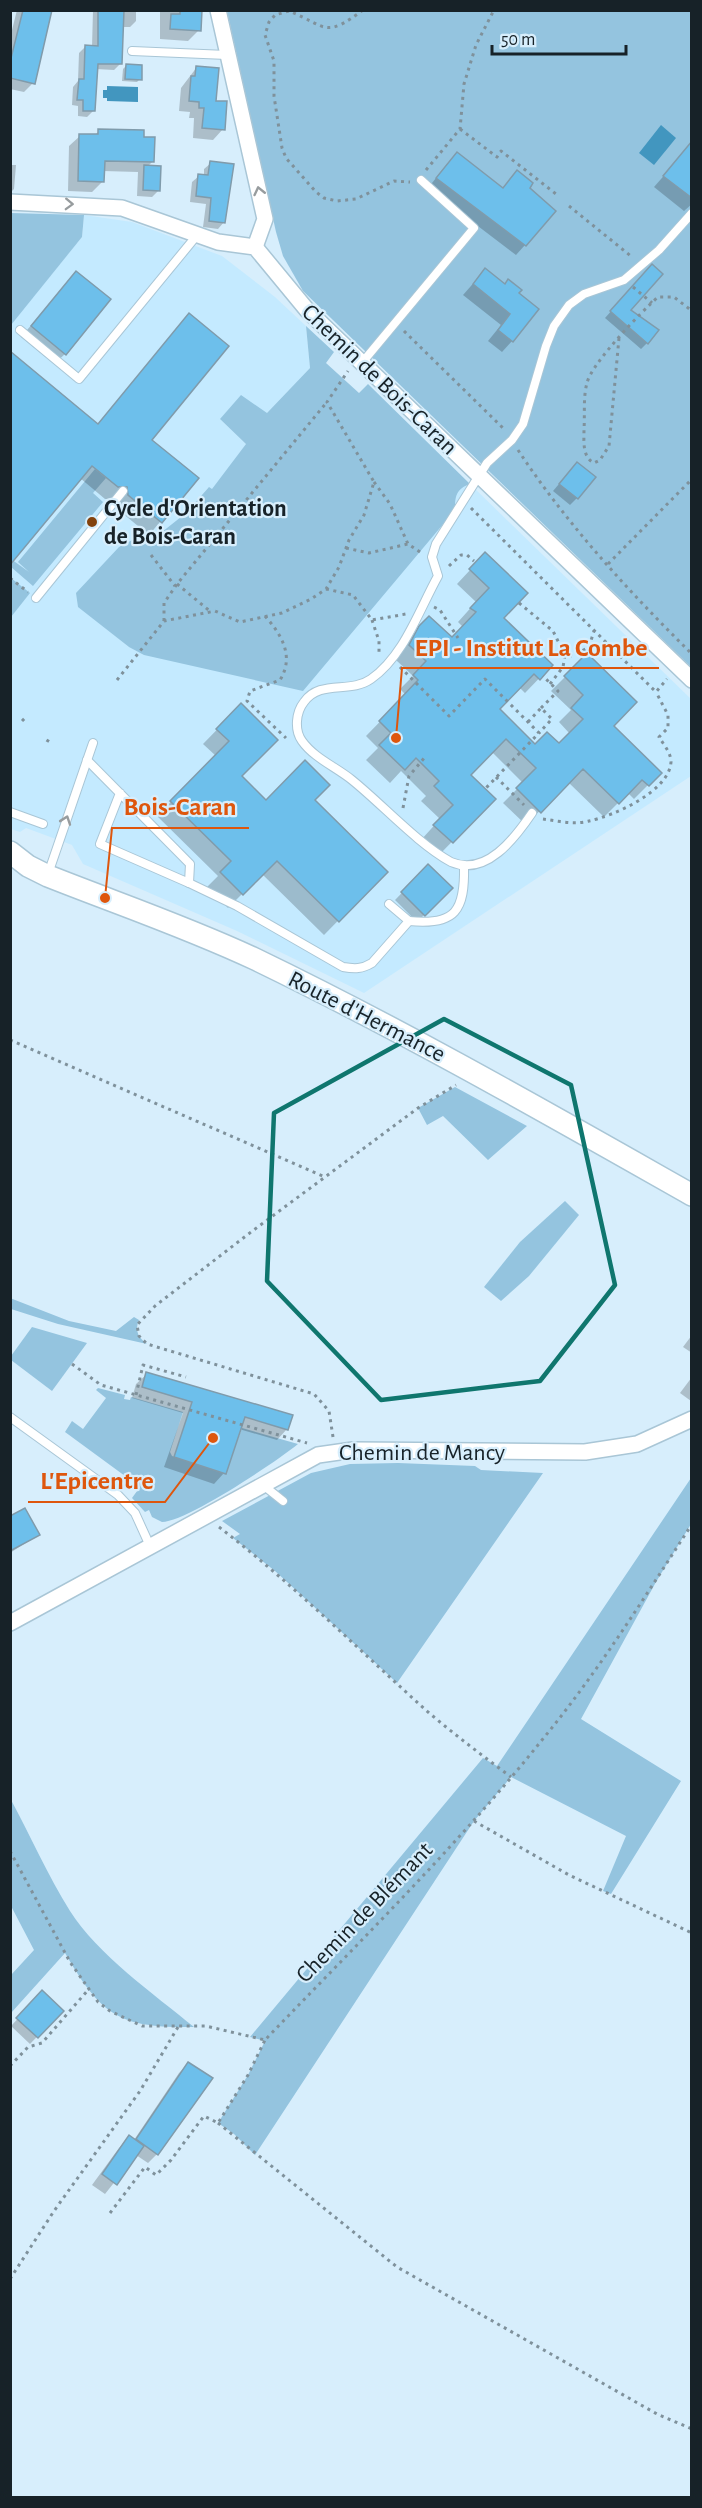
<svg xmlns="http://www.w3.org/2000/svg" width="702" height="2508" font-family="'Alegreya Sans',sans-serif">
	<style>
		.built { fill: #c4eaff }
		.green { fill: #94c4df }
		.water { fill: #4296bf }
		.shadow { fill: #0003 }
		.building { fill: #6dbfeb; stroke: #809bab; stroke-width: 1.5 }
		.lines { fill: none; stroke-linecap: round; stroke-linejoin: round }
		.service-casing { stroke: #a9c6d6; stroke-width: 10 }
		.minor-casing { stroke: #a9c6d6; stroke-width: 18 }
		.secondary-casing { stroke: #a9c6d6; stroke-width: 24 }
		.path { stroke: #7f919b; stroke-width: 3; stroke-dasharray: 3 4.5; stroke-linecap: butt }
		.service { stroke: #fff; stroke-width: 8 }
		.minor { stroke: #fff; stroke-width: 15 }
		.secondary { stroke: #fff; stroke-width: 21 }
		.oneway { stroke: #979c9e }
		.marked { fill: none; stroke: #0f766e; stroke-width: 4.5; stroke-linejoin: round }
		.poi-dot { fill: #83420d; stroke: #d7eefc; stroke-width: 2 }
		.labels { text-anchor: middle; stroke-width: 4.5; stroke-linejoin: round; paint-order: stroke }
		.street-label { font-size: 24px; fill: #172228; stroke: #d7eefc }
		.poi-label { font-size: 24px; font-weight: bold; fill: #172228; stroke: #d7eefc; text-anchor: start }
		.leader { fill: none; stroke: #de560d; stroke-width: 2 }
		.callout-dot { fill: #de560d; stroke: #d7eefc; stroke-width: 2 }
		.callout-label { font-size: 26px; text-anchor: middle; font-weight: bold; fill: #de560d; stroke: #d7eefc; stroke-width: 4.5; stroke-linejoin: round; paint-order: stroke }
	</style>
	<rect width="100%" height="100%" fill="#d7eefc"/>
	<polygon class="built" points="84,215 132,222 222,256 275,297 306,326 310,368 267,413 220,419 246,444 212,490 208,488 186,513 79,607 129,647 455,497 460,488 470,484 691,699 691,776 364,993 237,931 83,864 72,845 26,828 20,832 11,829 10,325 82,237"/>
	<g class="green">
		<polygon points="227,11 691,11 691,667 303,291 283,256 276,232"/>
		<polygon points="11,213 84,215 82,237 11,325"/>
		<path d="M306,326L334,352L326,363L359,393L368,384L470,484C456,489 455,496 455,510L303,691L144,655L129,647L78,607L76,593L119,547L138,537L162,532L186,513L209,487L212,489L246,444L220,419L241,395L267,413L310,368Z"/>
		<polygon points="95,469 106,478 93,493 103,502 33,586 11,567 11,559 29,572 18,562"/>
		<polygon points="11,578 30,593 11,617"/>
		<polygon points="455,1087 527,1126 488,1160 443,1116 427,1125 418,1108"/>
		<polygon points="565,1201 579,1215 529,1276 501,1301 484,1287 520,1242"/>
		<path d="M10,1298L69,1321L116,1331L134,1317L139,1320C134,1331 139,1338 147,1344L58,1324L11,1309Z"/>
		<polygon points="32,1327 87,1343 52,1391 11,1360 11,1356"/>
		<path d="M98,1388L125,1395L124,1399L130,1400L131,1397L183,1412L170,1452L172,1456L225,1474L242,1428L298,1444C276,1462 186,1522 162,1522L152,1517L149,1510L145,1512L132,1498L140,1487L65,1432L72,1421L83,1429L106,1398L96,1390Z"/>
		<polygon points="398,1463 475,1466 481,1470 543,1473 397,1683 275,1571 233,1538 240,1534 222,1521 311,1473 350,1464"/>
		<polygon points="691,1478 691,1524 656,1582 581,1719 681,1781 611,1894 603,1891 626,1836 511,1777 474,1821 255,2155 234,2134 218,2123 248,2075 265,2041 250,2037 483,1758 497,1766"/>
		<path d="M10,1798C30,1835 48,1876 70,1911C97,1954 155,1995 194,2027C120,2028 102,2017 65,1953L11,2013V1975L34,1950L11,1906Z"/>
	</g>
	<g class="water">
		<polygon points="107,86 138,87 138,102 107,101 107,98 103,98 103,90 107,90"/>
		<polygon points="661,125 676,138 654,165 639,153"/>
	</g>
	<g class="shadow">
		<polygon points="17,10 51,10 33,83 24,92 10,89 10,38"/>
		<polygon points="93,10 136,10 136,21 130,27 122,27 120,64 114,70 96,69 93,111 87,117 78,116 78,106 72,105 73,87 78,81 79,53 85,47 92,47"/>
		<polygon points="160,10 200,10 199,30 188,41 160,39"/>
		<polygon points="126,66 140,79 137,82 122,81 123,69"/>
		<polygon points="197,67 215,102 223,129 213,140 193,138 194,118 189,118 190,112 179,111 181,88"/>
		<polygon points="99,131 143,138 153,161 147,167 159,190 152,197 137,196 138,172 103,171 103,181 92,192 68,191 69,146 80,136 94,136"/>
		<polygon points="689,147 692,149 692,204 684,211 654,187"/>
		<polygon points="211,163 224,222 218,229 203,227 206,204 190,202 192,182 199,176 204,176 204,169"/>
		<polygon points="448,163 502,189 517,172 525,245 516,255 428,188"/>
		<polygon points="10,165 16,165 14,189 10,193"/>
		<polygon points="485,270 517,294 512,341 502,352 488,341 501,325 463,295"/>
		<polygon points="646,272 628,311 647,343 641,349 605,318"/>
		<polygon points="76,273 65,354 54,364 21,337"/>
		<polygon points="189,315 150,440 197,478 149,535 116,508 115,499 105,499 80,478 97,425"/>
		<polygon points="570,471 577,498 570,505 553,491"/>
		<polygon points="485,554 502,618 551,666 525,693 519,687 498,709 535,746 559,745 570,734 559,722 571,710 551,691 587,655 611,726 660,773 634,799 628,793 604,817 568,782 526,825 503,803 523,783 492,752 469,775 494,799 438,856 421,840 440,819 421,801 426,796 401,771 390,783 366,760 378,748 366,736 406,695 400,689 413,676 396,660 406,642 429,618 451,639 463,627 458,622 476,602 457,584"/>
		<polygon points="241,705 240,776 266,802 313,800 386,872 324,935 262,874 228,908 207,887 218,876 157,816 216,756 203,744"/>
		<polygon points="428,866 451,888 417,922 395,900"/>
		<polygon points="692,1335 692,1353 683,1347"/>
		<polygon points="147,1374 287,1429 277,1440 239,1429 224,1473 214,1484 164,1467 183,1413 132,1398 136,1384"/>
		<polygon points="692,1377 692,1401 691,1401 680,1393"/>
		<polygon points="10,1518 38,1535 10,1553"/>
		<polygon points="42,1993 62,2011 30,2044 11,2026"/>
		<polygon points="188,2064 157,2154 148,2163 136,2155 105,2194 92,2185 119,2148 129,2137 134,2140 179,2073"/>
	</g>
	<g class="building">
		<polygon points="23,10 52,10 35,84 10,78 10,62"/>
		<polygon points="98,10 124,10 122,64 98,64 95,111 83,111 83,100 77,100 79,79 84,79 85,45 98,46"/>
		<polygon points="180,10 202,10 201,31 170,29 171,14 180,14"/>
		<polygon points="126,64 142,65 142,80 125,79"/>
		<polygon points="196,66 219,68 216,101 227,101 225,130 202,128 204,108 199,108 199,102 189,101 191,76 195,76"/>
		<polygon points="98,129 144,130 144,137 155,137 154,162 105,161 104,182 78,181 79,134 98,134"/>
		<polygon points="692,141 692,198 663,176"/>
		<polygon points="457,152 503,188 517,170 533,183 530,188 556,211 526,246 436,178"/>
		<polygon points="210,161 234,164 225,223 209,221 211,198 196,196 198,174 208,175"/>
		<polygon points="144,165 161,166 160,191 143,190"/>
		<polygon points="652,264 663,274 631,310 659,330 648,344 610,311"/>
		<polygon points="485,268 505,284 508,279 522,290 519,293 539,309 513,342 498,330 510,314 473,284"/>
		<polygon points="76,271 111,299 66,355 31,326"/>
		<polygon points="189,313 229,346 152,440 199,478 162,523 128,495 127,487 118,487 92,466 10,565 10,351 98,424"/>
		<polygon points="577,462 596,477 578,499 559,484"/>
		<polygon points="485,552 528,593 504,618 553,665 540,680 534,674 500,709 535,744 547,732 559,743 583,719 571,708 583,695 564,676 587,653 637,702 614,726 662,773 649,786 642,780 619,804 583,769 541,813 516,788 536,768 506,739 471,775 496,799 453,843 433,825 453,805 434,786 439,781 416,758 405,770 379,745 391,733 379,721 418,680 413,675 426,661 409,645 419,626 429,616 452,637 476,612 470,608 489,588 469,569"/>
		<polygon points="241,703 278,740 242,776 266,800 305,760 330,785 315,800 388,872 339,922 277,861 243,895 220,872 231,861 170,801 229,741 216,729"/>
		<polygon points="428,864 453,888 425,916 401,892"/>
		<polygon points="146,1372 293,1415 288,1430 245,1417 226,1474 174,1457 192,1402 142,1387"/>
		<polygon points="25,1508 40,1535 10,1551 10,1516"/>
		<polygon points="42,1990 64,2011 38,2038 16,2018"/>
		<polygon points="188,2062 213,2078 158,2155 136,2139"/>
		<polygon points="129,2135 144,2146 117,2185 102,2174"/>
	</g>
	<g class="lines">
		<defs>
			<g id="service">
				<polyline points="132,51 227,55"/>
				<polyline points="20,330 79,379 198,234"/>
				<polyline points="361,364 474,228 421,180"/>
				<polyline points="36,598 123,491"/>
				<polyline points="87,760 190,864 189,883 100,844 120,793"/>
				<polyline points="10,812 43,824"/>
				<path d="M532,813C515,838 486,877 451,862C417,843 383,805 352,780C336,767 314,758 302,741C294,730 296,712 304,702C320,679 350,694 371,679C404,656 419,610 438,576L432,557L436,544L487,463L512,440L523,424L546,346L554,326L569,305L584,294L624,280L659,250L692,213"/>
				<polyline points="48,874 93,743"/>
				<path d="M189,883L237,906L343,967C355,969 362,969 372,963L409,921L389,904"/>
				<path d="M409,921C456,926 465,910 464,866"/>
				<polyline points="10,1417 118,1495 135,1513 150,1546"/>
				<polyline points="263,1485 283,1501"/>
			</g>
			<g id="minor">
				<polyline points="218,10 265,219 255,247"/>
				<polyline points="10,202 122,208 218,242 255,247 307,310 692,680"/>
				<polyline points="10,1623 318,1455 353,1450 585,1452 637,1444 692,1419"/>
			</g>
			<path id="secondary" d="M10,852L28,866L48,876C116,903 187,927 255,959C404,1031 547,1113 692,1195"/>
		</defs>
		<use href="#service" class="service-casing"/>
		<use href="#minor" class="minor-casing"/>
		<use href="#secondary" class="secondary-casing"/>
		<g class="path">
			<path d="M363,10C324,39 328,27 289,11L275,15L269,22L265,35L274,61V96L282,148L286,158L316,192L324,198L337,201L356,199L394,181L410,182"/>
			<polyline points="460,129 497,157 501,151 556,194"/>
			<polyline points="426,170 460,129 464,84 476,45 494,10"/>
			<polyline points="569,206 632,257"/>
			<polyline points="633,287 652,303"/>
			<polyline points="404,331 504,429"/>
			<path d="M619,338L609,446L600,460L594,463C582,457 584,441 584,429C585,415 583,397 587,383C591,364 642,311 658,297H674L692,311"/>
			<path d="M518,450C566,523 629,592 692,654"/>
			<polyline points="374,482 390,504 408,544 420,552"/>
			<polyline points="471,508 656,692 667,679"/>
			<polyline points="346,548 369,553 408,544"/>
			<polyline points="151,555 175,586"/>
			<polyline points="608,564 692,479"/>
			<polyline points="449,566 461,555 467,555 474,561"/>
			<polyline points="10,578 28,592"/>
			<polyline points="177,584 211,612"/>
			<polyline points="326,589 353,595 372,620 406,614"/>
			<polyline points="519,603 553,631 565,655 573,656 589,647 594,631"/>
			<polyline points="434,607 440,610 458,638"/>
			<path d="M265,616C281,634 295,656 280,680L250,691L247,701L286,738"/>
			<polyline points="372,620 379,641 379,656"/>
			<polyline points="164,621 164,603 177,584 327,402"/>
			<polyline points="400,667 449,716 485,679 539,733 485,789"/>
			<polyline points="117,680 164,621 215,611 240,622 282,613 311,599 326,589 339,567 349,540 364,515 374,482 327,402 348,371"/>
			<polyline points="550,684 563,667 565,655"/>
			<polyline points="541,708 558,691 543,676"/>
			<polyline points="22,721 26,717"/>
			<polyline points="528,722 541,708 552,719 539,733"/>
			<polyline points="47,742 50,737"/>
			<polyline points="496,777 524,805"/>
			<polyline points="403,808 409,776 425,757"/>
			<path d="M543,819C558,821 574,825 589,821C613,816 669,792 671,762C671,753 664,745 659,737L668,728V715L656,692"/>
			<polyline points="10,1040 325,1177"/>
			<polyline points="72,1364 101,1385 307,1443"/>
			<polyline points="136,1395 143,1365 186,1377"/>
			<polyline points="333,1437 329,1411 314,1394 147,1344 139,1336 137,1325 155,1306 251,1232 418,1108 456,1085"/>
			<path d="M219,1527C293,1584 359,1650 428,1712C455,1735 483,1756 511,1777"/>
			<polyline points="474,1821 569,1875 692,1933"/>
			<path d="M10,1851L70,1962L98,2002L110,2011L142,2026H206L265,2040C359,1942 457,1846 542,1740C598,1672 644,1598 692,1524"/>
			<polyline points="10,2066 28,2047 42,2043 88,1990"/>
			<polyline points="218,2123 397,2267 657,2414 692,2429"/>
			<polyline points="110,2213 145,2167 156,2175 171,2160 204,2116 218,2123 248,2075 265,2040"/>
			<polyline points="10,2279 54,2211 140,2091 178,2027"/>
		</g>
		<use href="#service" class="service"/>
		<use href="#minor" class="minor"/>
		<use href="#secondary" class="secondary"/>
	</g>
	<defs><path id="oneway-chevron" d="M-2-3.5L2.5 0L-2 3.5" fill="none" stroke-width="1.6" stroke-linecap="round" stroke-linejoin="round" transform="scale(1.5)"/></defs>
	<g class="oneway">
		<use href="#oneway-chevron" transform="translate(259 191) rotate(-103)"/>
		<use href="#oneway-chevron" transform="translate(69 204) rotate(2)"/>
		<use href="#oneway-chevron" transform="translate(66 820) rotate(-71)"/>
	</g>
	<path class="marked" d="M444,1019L571,1085L615,1285L540,1381L381,1400L267,1281L274,1113Z"/>
	<circle class="poi-dot" cx="92" cy="522" r="6"/>
	<g class="labels">
		<g class="street-label">
			<text transform="translate(380 379) rotate(44)" y="8">Chemin de Bois-Caran</text>
			<text transform="translate(367 1016) rotate(27)" y="8">Route d'Hermance</text>
			<text x="422" y="1460">Chemin de Mancy</text>
			<text transform="translate(364 1912) rotate(-46)" y="8">Chemin de Blémant</text>
		</g>
		<g class="poi-label">
			<text x="104" y="516">Cycle d'Orientation<tspan x="104" dy="28">de Bois-Caran</tspan></text>
		</g>
	</g>
	<path class="leader" d="M396 738L402 668H659M105 898L112 828H249M213 1438L165 1502H28"/>
	<g class="callout-dot">
		<circle cx="396" cy="738" r="6"/>
		<circle cx="105" cy="898" r="6"/>
		<circle cx="213" cy="1438" r="6"/>
	</g>
	<g class="callout-label">
		<text x="531" y="656">EPI - Institut La Combe</text>
		<text x="180" y="815">Bois-Caran</text>
		<text x="97" y="1489">L'Epicentre</text>
	</g>
	<rect width="702" height="2508" fill="none" stroke="#172228" stroke-width="24"/>
	<path d="M492 45v9h134v-9" fill="none" stroke="#172228" stroke-width="3"/>
	<text x="501" y="45" font-size="18" fill="#172228" stroke="#d7eefc" stroke-width="4.5" paint-order="stroke">50 m</text>
</svg>
